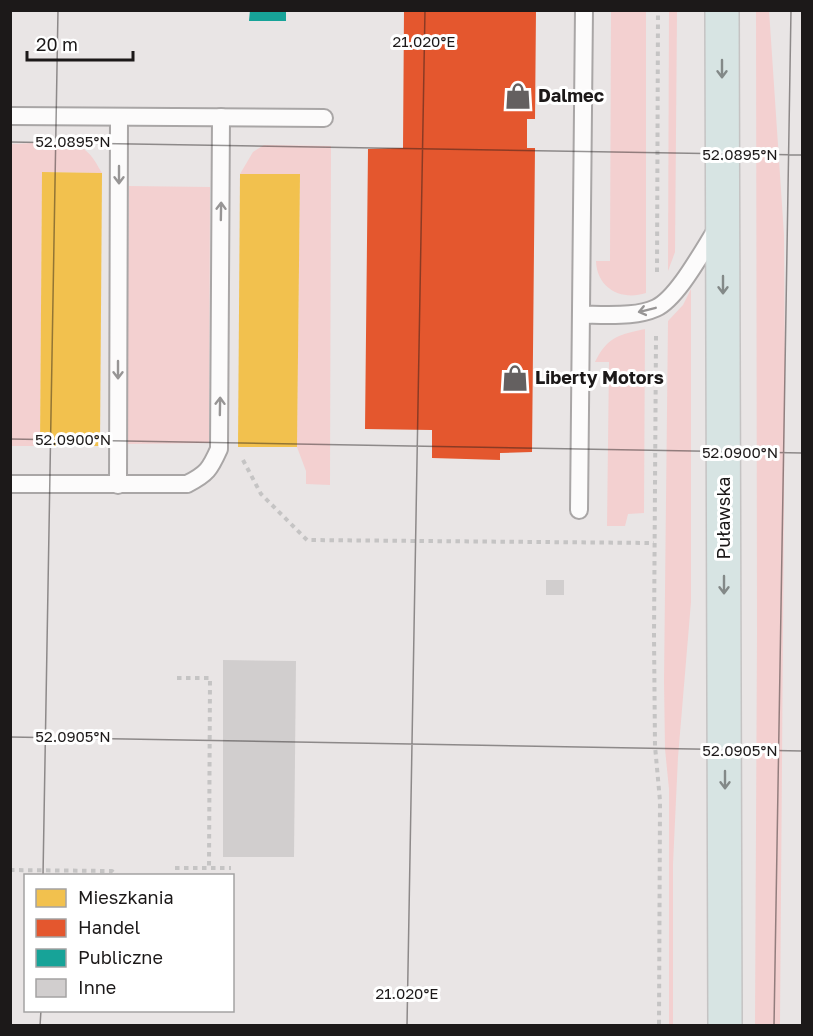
<svg xmlns="http://www.w3.org/2000/svg" width="813" height="1036" font-family="'Golos Text',sans-serif">
	<style>
		.green { fill: #f3d0d0 }
		.homes { fill: #f2c14e }
		.shops { fill: #e4572e }
		.public { fill: #17a398 }
		.building { fill: #d1cece }
		.lines { fill: none; stroke-linecap: round; stroke-linejoin: round }
		.lane-casing { stroke: #a9a6a6; stroke-width: 20 }
		.primary-casing { stroke: #c5c3c3; stroke-width: 36 }
		.path { stroke: #c5c4c4; stroke-width: 4; stroke-dasharray: 4.5 4.5; stroke-linecap: butt }
		.lane { stroke: #fcfbfb; stroke-width: 16 }
		.primary { stroke: #d7e4e3; stroke-width: 33 }
		.oneway { stroke: #838988 }
		.oneway2 { stroke: #979595 }
		.ticks { fill: none; stroke: #1c1919; stroke-width: 1.5; stroke-opacity: 0.45 }
		.labels { text-anchor: middle; stroke-width: 6; stroke-linejoin: round; paint-order: stroke }
		.poi-label { font-size: 18px; font-weight: bold; fill: #1c1919; stroke: #fff; text-anchor: start }
		.street-label { font-size: 18px; fill: #1c1919; stroke: #fff }
		.ticks-label { font-size: 15px; text-anchor: middle; fill: #1c1919; stroke: #fff; stroke-width: 6; stroke-linejoin: round; paint-order: stroke }
	</style>
	<rect width="100%" height="100%" fill="#e9e5e5"/>
	<g class="green">
		<polygon points="769,10 784,235 785,368 780,1025 755,1026 757,631 756,11"/>
		<path d="M611,11H646V293C622,301 597,289 596,261H610Z"/>
		<polygon points="677,11 675,252 668,271 669,11"/>
		<path d="M10,144C30,144 70,139 85,150C93,156 97,165 102,173L42,172L40,446H11Z"/>
		<polygon points="264,145 331,146 330,485 306,484 306,471 297,447 300,174 240,174 253,152"/>
		<polygon points="129,186 210,187 209,443 126,444"/>
		<polygon points="691,289 691,602 678,757 673,864 673,1025 669,1026 669,789 665,749 664,681 668,321 683,305"/>
		<path d="M645,329L644,513L628,514L625,526H607L609,362H595C608,336 619,335 645,329Z"/>
	</g>
	<g class="homes">
		<polygon points="42,172 102,173 100,446 40,446"/>
		<polygon points="240,174 300,174 297,447 238,447"/>
	</g>
	<polygon class="shops" points="404,10 536,10 535,119 527,119 527,148 535,148 532,452 500,453 500,460 432,458 432,430 365,429 368,149 403,148"/>
	<polygon class="public" points="250,10 286,10 286,21 249,21"/>
	<g class="building">
		<rect x="546" y="580" width="18" height="15"/>
		<polygon points="223,660 296,661 294,857 223,857"/>
	</g>
	<g class="lines">
		<defs>
			<g id="lane">
				<polyline points="10,116 324,118"/>
				<path d="M582,315C605,314 634,318 656,308C678,298 704,248 718,227"/>
				<path d="M10,484H187C207,474 210,469 219,449L221,117"/>
				<polyline points="118,485 119,117"/>
				<polyline points="579,510 584,10"/>
			</g>
			<polyline id="primary" points="722,10 725,1026"/>
		</defs>
		<use href="#lane" class="lane-casing"/>
		<use href="#primary" class="primary-casing"/>
		<g class="path">
			<polyline points="657,272 658,10"/>
			<polyline points="656,336 654,635 655,746 660,801 659,1026"/>
			<polyline points="243,460 261,494 307,540 654,543"/>
			<polyline points="177,678 210,678 209,868"/>
			<polyline points="175,868 231,868"/>
			<polyline points="10,870 112,871 117,876"/>
		</g>
		<use href="#lane" class="lane"/>
		<use href="#primary" class="primary"/>
	</g>
	<defs><path id="oneway-shaft" d="M-6 0H5M1.5-3L5.5 0L1.5 3" fill="none" stroke-width="1.6" stroke-linecap="round" stroke-linejoin="round" transform="scale(1.5)"/></defs>
	<g class="oneway">
		<use href="#oneway-shaft" transform="translate(722 69) rotate(90)"/>
		<use href="#oneway-shaft" transform="translate(723 285) rotate(90)"/>
		<use href="#oneway-shaft" transform="translate(724 585) rotate(90)"/>
		<use href="#oneway-shaft" transform="translate(725 780) rotate(90)"/>
	</g>
	<g class="oneway2">
		<use href="#oneway-shaft" transform="translate(119 175) rotate(90)"/>
		<use href="#oneway-shaft" transform="translate(221 211) rotate(-89)"/>
		<use href="#oneway-shaft" transform="translate(647 310) rotate(166)"/>
		<use href="#oneway-shaft" transform="translate(118 370) rotate(90)"/>
		<use href="#oneway-shaft" transform="translate(220 406) rotate(-89)"/>
	</g>
	<path class="ticks" d="M10,142L802,155M10,439L802,453M10,737L802,751M43,876L58,10M40,1026L41,1010M407,1026L425,10M774,1026L791,10"/>
	<defs>
		<symbol id="shop-bare" viewBox="-9 -9 18 18"><path d="M-5-2.5h2.3a2.7 3.5 0 0 1 5.4 0H5L5.5 6h-11ZM-1.5-2.5h3a1.5 2.3 0 0 0-3 0Z" fill="#646060" stroke="#fff" stroke-width="2.5" paint-order="stroke"/></symbol>
	</defs>
	<g fill-rule="evenodd">
		<use href="#shop-bare" x="499" y="77" width="38" height="38"/>
		<use href="#shop-bare" x="496" y="359" width="38" height="38"/>
	</g>
	<g class="labels">
		<g class="poi-label">
			<text x="538" y="102">Dalmec</text>
			<text x="535" y="384">Liberty Motors</text>
		</g>
		<g class="street-label">
			<text transform="translate(724 518) rotate(-90)" y="6">Puławska</text>
		</g>
	</g>
	<g class="ticks-label">
		<text x="424" y="47">21.020°E</text>
		<text x="73" y="147">52.0895°N</text>
		<text x="740" y="160">52.0895°N</text>
		<text x="73" y="445">52.0900°N</text>
		<text x="740" y="458">52.0900°N</text>
		<text x="73" y="742">52.0905°N</text>
		<text x="740" y="756">52.0905°N</text>
		<text x="407" y="999">21.020°E</text>
	</g>
	<rect width="813" height="1036" fill="none" stroke="#1c1919" stroke-width="24"/>
	<rect x="24" y="874" width="210" height="138" fill="#ffffff" stroke="#a4a3a3" stroke-width="1.5"/>
	<rect x="36" y="889" width="30" height="18" fill="#f2c14e" stroke="#a4a3a3" stroke-width="1.5"/>
	<text x="78" y="904" font-size="18" fill="#1c1919">Mieszkania</text>
	<rect x="36" y="919" width="30" height="18" fill="#e4572e" stroke="#a4a3a3" stroke-width="1.5"/>
	<text x="78" y="934" font-size="18" fill="#1c1919">Handel</text>
	<rect x="36" y="949" width="30" height="18" fill="#17a398" stroke="#a4a3a3" stroke-width="1.5"/>
	<text x="78" y="964" font-size="18" fill="#1c1919">Publiczne</text>
	<rect x="36" y="979" width="30" height="18" fill="#d1cece" stroke="#a4a3a3" stroke-width="1.5"/>
	<text x="78" y="994" font-size="18" fill="#1c1919">Inne</text>
	<path d="M27 51v9h106v-9" fill="none" stroke="#1c1919" stroke-width="3"/>
	<text x="36" y="51" font-size="18" fill="#1c1919" stroke="#ffffff" stroke-width="4.5" paint-order="stroke">20 m</text>
</svg>
